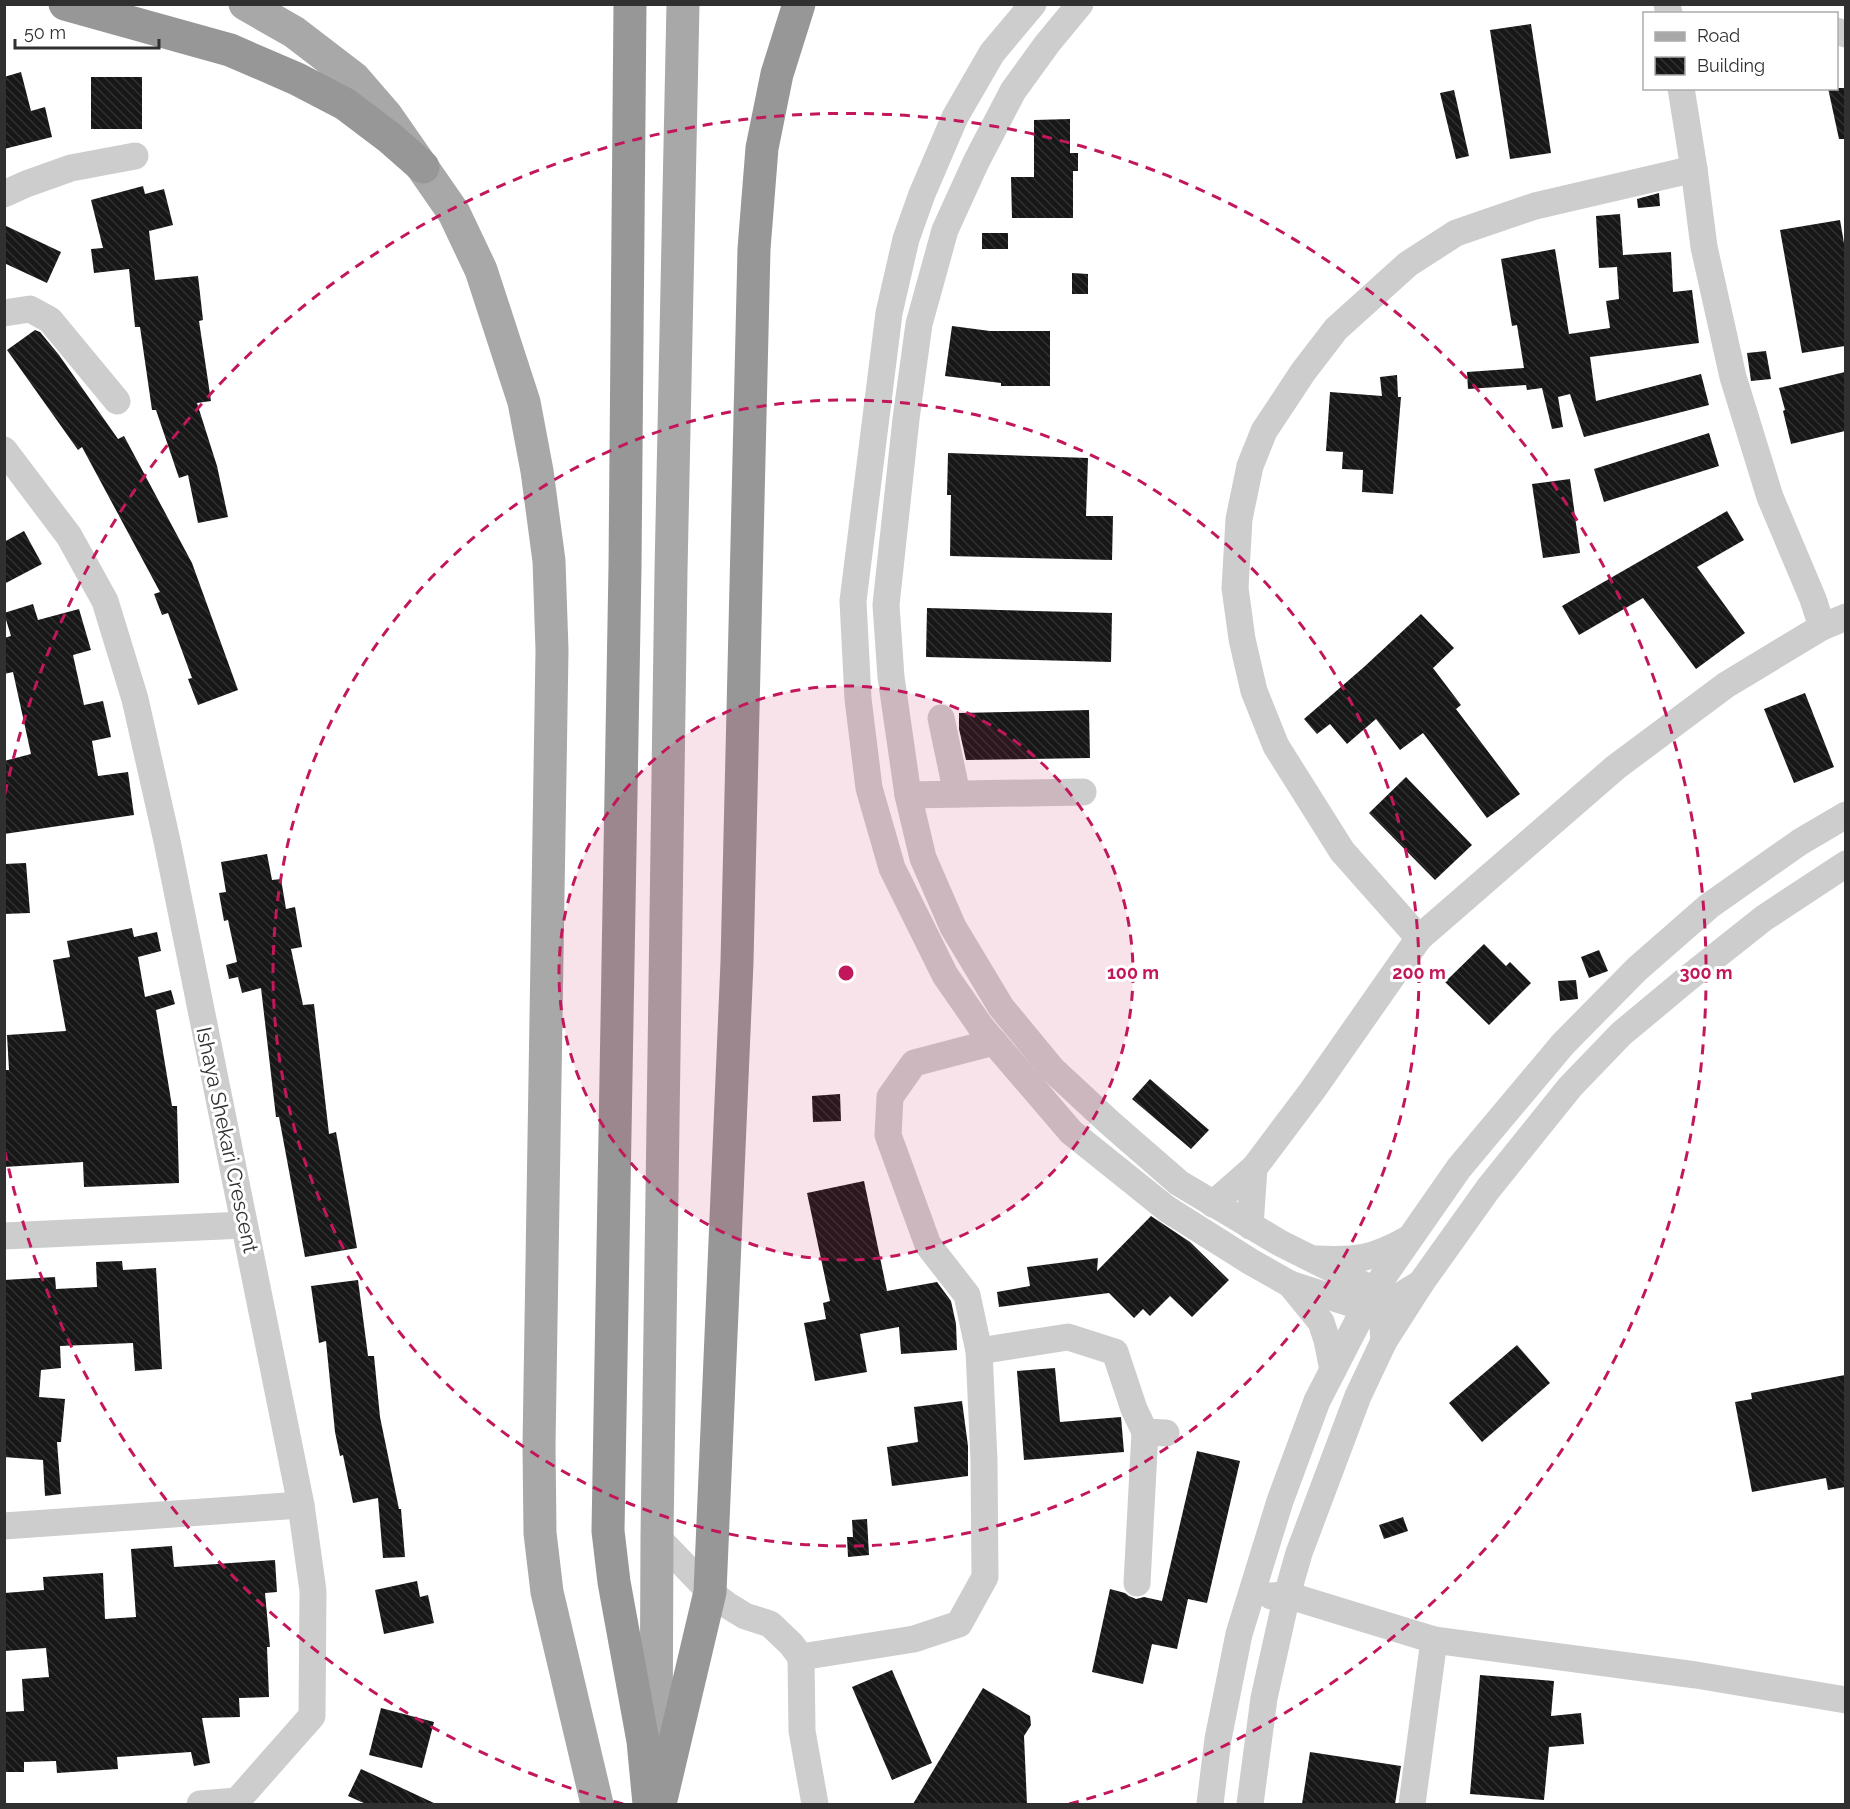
<svg xmlns="http://www.w3.org/2000/svg" width="1850" height="1809" font-family="Raleway,sans-serif">
	<style>
		.building { fill: url(#building-back-hatch) }
		.lines { fill: none; stroke-linecap: round; stroke-linejoin: round }
		.minor { stroke: #cdcdcd; stroke-width: 27 }
		.major { stroke: #a8a8a8; stroke-width: 33 }
		.highway { stroke: #979797; stroke-width: 33 }
		.ring { fill: none; stroke: #c2185b; stroke-width: 3; stroke-dasharray: 10 8 }
		.labels { text-anchor: middle; stroke-width: 6; stroke-linejoin: round; paint-order: stroke }
		.street-label { font-size: 21px; fill: #303030; stroke: #fff }
		.centre { fill: #c2185b; stroke: #fff; stroke-width: 3 }
		.ring-label { font-size: 18px; text-anchor: middle; font-weight: bold; fill: #c2185b; stroke: #fff; stroke-width: 6; stroke-linejoin: round; paint-order: stroke }
	</style>
	<defs>
		<pattern id="building-back-hatch" width="6" height="6" patternUnits="userSpaceOnUse" patternTransform="scale(1.5)"><rect width="6" height="6" fill="#171717"/><path d="M-1 5l2 2M0 0l6 6M5-1l2 2" fill="none" stroke="#303030"/></pattern>
	</defs>
	<rect width="100%" height="100%" fill="#fff"/>
	<g class="building">
		<polygon points="1531,24 1551,153 1510,159 1490,30"/>
		<polygon points="21,72 31,111 45,107 52,137 4,149 4,77"/>
		<rect x="91" y="77" width="51" height="52"/>
		<polygon points="1828,88 1845,88 1845,139 1839,139"/>
		<polygon points="1454,90 1469,156 1456,159 1440,93"/>
		<polygon points="1070,119 1070,153 1078,153 1078,171 1073,171 1073,218 1012,218 1011,177 1034,177 1034,120"/>
		<polygon points="143,186 145,194 164,189 173,225 149,231 155,280 198,276 203,320 199,321 211,401 197,403 217,466 228,517 198,523 188,475 179,478 156,410 152,410 140,327 135,327 129,269 94,273 91,249 103,248 91,200"/>
		<polygon points="1659,193 1660,206 1638,208 1637,199"/>
		<polygon points="1620,214 1623,255 1671,252 1673,292 1692,290 1699,343 1590,357 1596,401 1701,374 1709,405 1584,437 1570,394 1558,397 1563,427 1552,429 1542,388 1527,390 1526,385 1468,389 1467,372 1524,368 1517,325 1512,326 1501,259 1555,249 1569,334 1610,328 1606,301 1619,299 1617,267 1599,268 1596,216"/>
		<polygon points="1840,220 1845,249 1845,346 1802,353 1780,230"/>
		<polygon points="4,225 61,252 47,283 4,263"/>
		<rect x="982" y="233" width="26" height="16"/>
		<polygon points="1072,273 1088,274 1088,294 1072,294"/>
		<polygon points="952,326 990,331 1050,331 1050,386 1001,386 1001,383 945,376"/>
		<polygon points="35,330 40,332 59,355 118,439 124,436 192,563 238,690 198,705 188,679 192,678 168,613 162,615 154,594 160,592 82,447 78,450 7,350"/>
		<polygon points="1766,351 1771,379 1751,381 1747,353"/>
		<polygon points="1845,372 1845,431 1791,444 1783,411 1785,410 1779,388"/>
		<polygon points="1397,375 1398,397 1401,397 1393,494 1362,492 1363,470 1342,469 1343,452 1326,451 1330,392 1382,396 1380,377"/>
		<polygon points="1709,433 1719,466 1604,502 1594,469"/>
		<polygon points="948,453 1088,458 1086,516 1113,516 1112,560 950,556 951,495 947,495"/>
		<polygon points="1570,479 1580,553 1543,558 1532,484"/>
		<polygon points="1727,511 1744,540 1697,567 1745,633 1696,669 1643,598 1579,635 1562,606"/>
		<polygon points="24,531 42,564 4,584 4,542"/>
		<polygon points="33,604 38,620 79,609 91,650 73,655 84,705 103,701 111,737 92,741 98,776 128,772 134,815 4,834 4,761 31,754 13,672 4,674 4,638 11,636 4,613"/>
		<polygon points="927,608 1112,613 1111,662 926,657"/>
		<polygon points="1421,614 1454,648 1433,668 1461,705 1456,709 1520,794 1487,818 1423,733 1400,750 1376,719 1347,744 1330,724 1317,734 1304,719 1364,667"/>
		<polygon points="1805,693 1834,767 1794,783 1764,709"/>
		<polygon points="1089,710 1090,758 966,760 959,729 959,713"/>
		<polygon points="1406,777 1472,845 1435,880 1369,813"/>
		<polygon points="267,854 272,880 281,879 286,909 295,907 302,947 291,949 303,1005 314,1004 329,1134 336,1132 357,1248 305,1257 279,1117 276,1117 261,988 242,993 238,977 229,979 226,965 237,962 228,920 224,921 219,893 226,892 221,862"/>
		<polygon points="26,863 30,913 4,914 4,864"/>
		<polygon points="132,928 134,937 157,932 161,951 138,957 145,997 171,990 175,1004 156,1010 172,1106 177,1106 179,1183 84,1187 83,1162 4,1167 4,1070 9,1070 7,1035 66,1031 53,960 70,957 67,941"/>
		<polygon points="1484,944 1506,966 1510,962 1531,983 1489,1025 1445,982"/>
		<polygon points="1599,950 1608,971 1589,978 1581,957"/>
		<polygon points="1576,980 1578,999 1560,1001 1558,981"/>
		<polygon points="1150,1079 1209,1130 1191,1149 1132,1099"/>
		<polygon points="840,1094 841,1121 813,1122 812,1096"/>
		<polygon points="864,1181 887,1291 937,1282 951,1301 956,1324 957,1350 901,1354 899,1327 860,1334 867,1372 815,1381 804,1323 826,1319 823,1303 830,1301 807,1193"/>
		<polygon points="1151,1216 1190,1242 1229,1280 1192,1317 1170,1296 1150,1316 1143,1309 1134,1318 1109,1293 999,1307 997,1292 1030,1286 1027,1267 1098,1258 1097,1271"/>
		<polygon points="122,1261 123,1270 156,1268 162,1369 135,1371 133,1343 60,1346 61,1368 41,1370 39,1397 65,1399 61,1442 57,1442 61,1494 45,1496 43,1460 4,1457 6,1372 4,1372 4,1280 55,1277 56,1289 97,1287 96,1262"/>
		<polygon points="358,1280 368,1356 374,1356 380,1417 399,1509 401,1509 405,1557 383,1558 378,1498 353,1503 343,1455 340,1456 335,1432 326,1341 319,1343 311,1286"/>
		<polygon points="1517,1345 1550,1383 1482,1442 1449,1403"/>
		<polygon points="1055,1368 1060,1422 1121,1417 1124,1452 1024,1460 1017,1371"/>
		<polygon points="1845,1375 1845,1487 1828,1490 1826,1478 1752,1492 1735,1402 1752,1399 1751,1393"/>
		<polygon points="962,1401 968,1446 968,1476 892,1486 887,1447 918,1442 914,1407"/>
		<polygon points="1197,1451 1240,1461 1207,1603 1188,1599 1177,1649 1152,1644 1143,1684 1092,1672 1110,1589 1125,1593 1129,1596 1136,1599 1144,1597 1162,1601"/>
		<polygon points="1403,1517 1408,1531 1384,1539 1379,1525"/>
		<polygon points="867,1519 869,1555 848,1557 847,1537 853,1537 852,1520"/>
		<polygon points="172,1546 174,1567 275,1560 277,1592 265,1593 270,1647 267,1647 269,1697 239,1698 240,1717 202,1718 210,1763 194,1766 191,1752 117,1757 118,1769 57,1773 56,1761 24,1762 24,1772 4,1772 4,1712 24,1711 22,1679 49,1677 46,1648 4,1651 4,1593 44,1590 43,1577 103,1573 105,1619 136,1617 131,1549"/>
		<polygon points="417,1581 420,1597 428,1595 434,1623 384,1634 375,1590"/>
		<polygon points="892,1670 932,1763 892,1780 852,1687"/>
		<polygon points="1480,1675 1554,1681 1551,1716 1581,1713 1584,1744 1549,1747 1544,1800 1470,1794"/>
		<polygon points="983,1688 1030,1716 1031,1725 1024,1736 1027,1804 913,1804"/>
		<polygon points="381,1708 434,1722 422,1768 369,1755"/>
		<polygon points="1310,1752 1401,1766 1395,1804 1302,1804"/>
		<polygon points="361,1769 372,1774 436,1804 366,1804 348,1796"/>
	</g>
	<g class="lines">
		<g class="minor">
			<polyline points="1033,4 992,53 955,117 922,194 906,239 889,313 853,601 858,699 869,788 892,868 945,975 981,1027 1071,1132 1167,1209 1251,1262 1290,1284 1365,1308 1379,1306 1395,1299 1421,1283"/>
			<polyline points="1080,4 1047,44 1013,91 976,162 945,230 919,324 906,419 886,605 891,677 908,795 923,858 953,927 1001,1007 1053,1070 1110,1123 1179,1183 1280,1243 1374,1290 1382,1317 1384,1341"/>
			<polyline points="1667,4 1669,14"/>
			<polyline points="1836,31 1846,34"/>
			<polyline points="1681,88 1694,169 1704,247 1733,377 1770,497 1813,599 1822,627"/>
			<polyline points="4,194 26,184 71,168 135,156"/>
			<polyline points="4,313 30,309 50,320 117,401"/>
			<polyline points="4,450 69,536 105,601 135,699 167,841 301,1505 313,1591 312,1716 237,1801 200,1804"/>
			<polyline points="941,718 957,794"/>
			<polyline points="908,795 1083,792"/>
			<polyline points="1419,938 1342,851 1276,746 1254,691 1242,639 1235,588 1239,519 1250,466 1264,431 1303,372 1336,329 1408,264 1456,233 1535,206 1694,169"/>
			<polyline points="1213,1204 1254,1168 1312,1091 1419,938 1616,767 1726,685 1822,627 1846,617"/>
			<polyline points="1250,1226 1254,1168"/>
			<polyline points="4,1236 244,1225"/>
			<path d="M1316,1259C1356,1261 1373,1259 1408,1239"/>
			<polyline points="1290,1284 1321,1322 1327,1340 1333,1370"/>
			<polyline points="979,1351 1068,1337 1115,1352 1134,1409 1145,1432 1166,1433"/>
			<polyline points="4,1526 301,1505"/>
			<polyline points="657,1537 710,1592 727,1605 745,1616 770,1624 791,1644 801,1657"/>
			<polyline points="1137,1583 1145,1432"/>
			<polyline points="1271,1596 1287,1595 1434,1640 1696,1675 1846,1700"/>
			<polyline points="815,1804 802,1731 801,1657 914,1639 959,1624 985,1577 984,1460 979,1351 967,1295 928,1245 888,1135 890,1097 914,1063 994,1042"/>
			<polyline points="1210,1804 1218,1739 1239,1634 1280,1501 1317,1401 1374,1290 1459,1168 1563,1044 1637,969 1709,906 1800,842 1846,815"/>
			<polyline points="1250,1804 1264,1698 1287,1595 1299,1553 1358,1396 1384,1341 1421,1283 1488,1189 1570,1087 1621,1034 1687,979 1764,918 1846,864"/>
			<polyline points="1412,1804 1434,1640"/>
		</g>
		<g class="major">
			<polyline points="245,4 294,32 354,78 386,115 454,213 481,270 524,402 537,471 549,561 552,650 539,1446 540,1533 547,1592 597,1804"/>
			<polyline points="656,1767 657,1537 671,571 683,4"/>
		</g>
		<g class="highway">
			<polyline points="65,4 230,50 297,79 345,104 390,138 423,167"/>
			<polyline points="630,4 625,566 608,1531 614,1582 643,1741 649,1804"/>
			<polyline points="660,1804 710,1592 737,962 754,249 762,148 777,74 799,4"/>
		</g>
	</g>
	<circle cx="846" cy="973" r="287" fill="#c2185b" fill-opacity=".12"/>
	<g class="ring">
		<circle cx="846" cy="973" r="287"/>
		<circle cx="846" cy="973" r="573"/>
		<path d="M623 1804A860 860 0 0 1 5 1152M5 794A860 860 0 1 1 1069 1804"/>
	</g>
	<g class="labels">
		<g class="street-label">
			<text transform="translate(227 1140) rotate(78)" y="7">Ishaya Shekari Crescent</text>
		</g>
	</g>
	<circle cx="846" cy="973" r="9" class="centre"/>
	<g class="ring-label">
		<text x="1133" y="979">100 m</text>
		<text x="1419" y="979">200 m</text>
		<text x="1706" y="979">300 m</text>
	</g>
	<rect width="1850" height="1809" fill="none" stroke="#303030" stroke-width="12"/>
	<rect x="1643" y="12" width="195" height="78" fill="#ffffff" stroke="#acacac" stroke-width="1.5"/>
	<rect x="1655" y="32" width="30" height="9" fill="#a8a8a8" stroke="#acacac" stroke-width="1.5"/>
	<text x="1697" y="42" font-size="18" fill="#303030">Road</text>
	<rect x="1655" y="57" width="30" height="18" fill="url(#building-back-hatch)" stroke="#acacac" stroke-width="1.5"/>
	<text x="1697" y="72" font-size="18" fill="#303030">Building</text>
	<path d="M15 39v9h144v-9" fill="none" stroke="#303030" stroke-width="3"/>
	<text x="24" y="39" font-size="18" fill="#303030" stroke="#ffffff" stroke-width="4.5" paint-order="stroke">50 m</text>
</svg>
